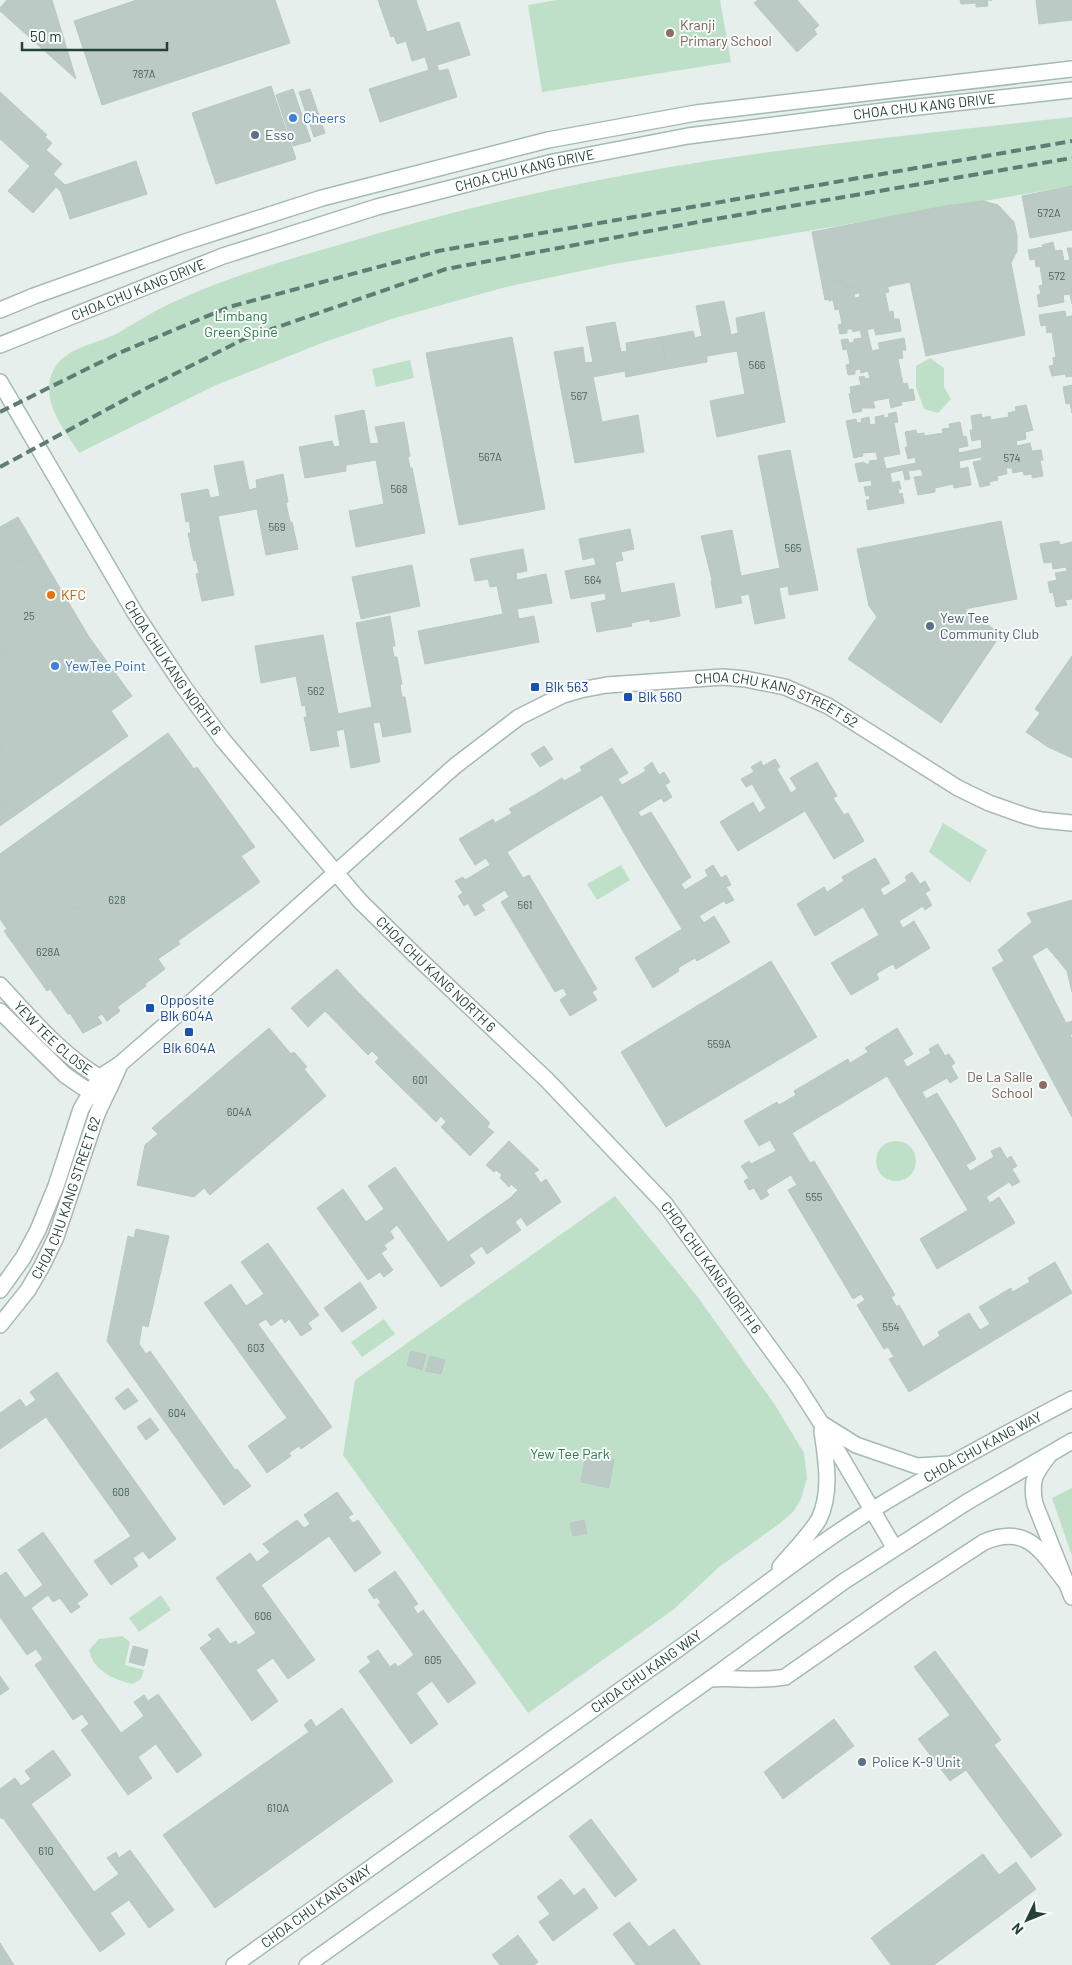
<svg xmlns="http://www.w3.org/2000/svg" width="1072" height="1965" font-family="Barlow,sans-serif">
	<style>
		.green { fill: #bfe0c8 }
		.building { fill: #bbcac4; stroke: #b8c9c2 }
		.lines { fill: none; stroke-linecap: round; stroke-linejoin: round }
		.street-casing { stroke: #a8b8b2; stroke-width: 18 }
		.secondary-casing { stroke: #a4bbb3; stroke-width: 18 }
		.street { stroke: #fff; stroke-width: 15 }
		.secondary { stroke: #fff; stroke-width: 15 }
		.rail { stroke: #5f7d75; stroke-width: 4; stroke-dasharray: 10 5; stroke-linecap: butt }
		.education-dot { fill: #8d6e63; stroke: #f7fbf9; stroke-width: 2 }
		.shop-dot { fill: #3f7fe0; stroke: #f7fbf9; stroke-width: 2 }
		.service-dot { fill: #5c6f8a; stroke: #f7fbf9; stroke-width: 2 }
		.food-dot { fill: #e8710a; stroke: #f7fbf9; stroke-width: 2 }
		.transit-dot { fill: #1a4fb4; stroke: #f7fbf9; stroke-width: 2 }
		.labels { text-anchor: middle; stroke-width: 4; stroke-linejoin: round; paint-order: stroke }
		.number-label { font-size: 11px; fill: #4a645c }
		.education-label { font-size: 14px; fill: #785e54; stroke: #f7fbf9; text-anchor: start }
		.street-label { font-size: 14px; fill: #24423a; stroke: #f7fbf9 }
		.shop-label { font-size: 14px; fill: #366cbe; stroke: #f7fbf9; text-anchor: start }
		.service-label { font-size: 14px; fill: #4e5e75; stroke: #f7fbf9; text-anchor: start }
		.park-label { font-size: 14px; fill: #2d7a4b; stroke: #f7fbf9 }
		.food-label { font-size: 14px; fill: #c56008; stroke: #f7fbf9; text-anchor: start }
		.transit-label { font-size: 14px; fill: #164399; stroke: #f7fbf9; text-anchor: start }
	</style>
	<rect width="100%" height="100%" fill="#e6efeb"/>
	<g class="green">
		<polygon points="557,0 720,0 731,62 542,92 528,5"/>
		<path d="M1072,117V186L614,264L506,287L395,318L322,343L216,385L79,453C64,429 38,399 54,369C66,347 97,344 118,333C133,324 147,315 163,307C230,274 305,255 376,234C472,206 571,184 670,167C803,145 938,132 1072,117Z"/>
		<polygon points="930,358 944,368 944,387 951,399 938,413 924,409 916,387 916,366"/>
		<polygon points="410,360 414,378 376,387 372,369"/>
		<polygon points="943,823 987,850 970,883 929,852"/>
		<polygon points="621,865 630,880 597,900 587,884"/>
		<circle cx="896" cy="1161" r="20"/>
		<polygon points="615,1196 697,1296 775,1405 804,1453 807,1478 801,1499 794,1511 779,1524 718,1568 673,1610 528,1713 343,1455 355,1380"/>
		<polygon points="384,1319 395,1334 362,1357 351,1342"/>
		<polygon points="1072,1488 1072,1556 1052,1498"/>
		<polygon points="161,1595 171,1610 139,1632 129,1618"/>
		<path d="M122,1636L130,1642L125,1665L144,1670L141,1679L133,1684C113,1680 93,1670 89,1650L99,1639Z"/>
	</g>
	<g class="building">
		<polygon points="7,0 52,0 76,79 0,11 0,8"/>
		<polygon points="137,0 275,0 290,43 102,105 74,21"/>
		<polygon points="378,0 416,0 427,32 459,22 470,55 437,65 439,71 448,69 457,97 380,122 369,89 429,70 425,57 412,61 406,41 397,44 394,36 391,37"/>
		<polygon points="758,0 797,0 819,25 814,30 817,34 797,52 754,3"/>
		<polygon points="960,0 992,0 987,0 988,6 976,7 976,3 961,4"/>
		<polygon points="1036,0 1072,0 1072,20 1039,24"/>
		<polygon points="271,86 296,159 216,184 192,113"/>
		<polygon points="293,89 311,141 293,146 276,95"/>
		<polygon points="310,89 325,133 314,137 299,92"/>
		<polygon points="0,92 47,135 45,137 52,143 46,150 62,164 53,174 65,185 136,161 147,194 70,219 61,192 56,187 33,213 8,191 30,166 0,139"/>
		<polygon points="1072,186 1072,230 1030,238 1022,196"/>
		<polygon points="983,201 998,205 1014,222 1017,236 1017,251 1011,263 1025,335 926,356 910,282 825,300 812,232 945,206"/>
		<polygon points="1053,242 1055,251 1062,250 1064,261 1070,260 1067,248 1072,248 1072,304 1070,294 1063,295 1064,302 1039,307 1037,295 1041,294 1039,286 1043,285 1040,266 1036,267 1035,259 1030,260 1028,250 1043,247 1042,245"/>
		<polygon points="875,274 875,276 890,274 892,284 887,285 889,292 885,293 889,312 893,311 894,319 899,319 901,331 876,335 874,328 867,330 872,351 880,349 878,343 904,338 906,350 902,350 903,358 898,359 903,384 907,383 909,390 913,389 915,400 901,402 902,405 891,408 889,398 873,401 875,408 861,408 862,411 853,413 849,394 851,394 850,387 861,385 859,377 864,376 865,379 870,378 868,371 861,373 860,369 855,370 855,374 848,375 846,365 850,364 847,349 843,350 841,340 848,339 849,343 854,342 854,339 862,338 860,330 853,332 852,329 847,329 847,333 840,334 838,325 842,324 839,309 835,310 833,300 829,301 826,283 844,280 846,288 853,286 855,298 860,297 858,286 865,285 864,276"/>
		<polygon points="724,301 731,335 738,333 736,318 764,312 785,422 717,437 710,401 745,394 737,351 707,356 707,362 667,369 661,337 693,331 695,338 702,336 696,306"/>
		<polygon points="1065,311 1066,317 1072,316 1072,376 1066,377 1065,374 1052,376 1049,366 1054,365 1053,358 1056,357 1052,332 1047,333 1046,325 1041,326 1039,315"/>
		<polygon points="615,322 621,352 627,351 626,343 661,337 667,369 626,377 625,371 593,377 602,422 638,415 644,452 575,463 554,352 583,347 585,363 593,362 586,327"/>
		<polygon points="512,337 545,509 459,525 426,353"/>
		<polygon points="1072,385 1072,413 1070,403 1066,404 1063,387"/>
		<polygon points="1026,405 1033,430 1025,432 1026,439 1016,441 1017,446 1030,443 1032,451 1041,450 1043,460 1040,460 1043,476 1032,478 1032,474 1024,475 1023,471 1013,473 1012,468 1006,468 1007,474 997,476 998,480 989,482 990,485 980,487 973,462 982,460 981,457 959,461 960,469 968,467 971,485 954,488 953,484 935,488 935,492 918,495 914,477 923,476 921,469 908,471 910,479 905,480 903,470 890,473 892,483 899,481 901,489 898,489 899,494 902,493 904,503 868,510 866,500 870,500 869,495 866,496 864,487 872,486 871,480 859,482 855,464 864,462 865,464 870,464 869,461 878,460 876,452 862,453 863,456 854,458 846,421 856,419 857,423 862,422 861,419 869,417 870,425 876,424 875,417 884,415 884,418 889,417 888,414 896,412 898,422 894,423 900,454 883,457 886,469 916,463 915,457 908,459 905,447 908,447 905,432 916,430 917,434 924,433 924,436 943,433 942,429 950,428 949,424 960,422 963,437 966,436 968,446 958,448 959,453 982,448 981,439 972,441 970,430 973,430 971,416 981,414 982,418 990,416 991,420 1009,417 1008,413 1016,411 1015,407"/>
		<polygon points="364,410 370,444 379,443 375,427 404,422 410,456 408,457 410,468 412,468 425,533 356,547 349,511 384,504 376,460 346,465 346,471 305,478 299,447 332,441 334,447 340,446 335,416"/>
		<polygon points="790,450 818,590 789,595 788,586 779,588 785,618 755,624 749,594 740,596 742,603 716,608 711,581 712,580 701,536 732,530 741,576 780,568 758,456"/>
		<polygon points="243,461 249,490 257,488 256,480 283,474 288,502 286,503 290,522 292,522 298,549 266,555 257,509 218,516 234,595 202,601 196,574 199,573 196,560 194,561 188,533 191,533 189,521 186,522 181,494 208,489 210,498 220,496 214,466"/>
		<polygon points="18,517 89,637 132,696 111,711 128,736 0,826 0,527"/>
		<polygon points="1001,521 1017,599 965,609 1001,634 941,723 848,659 877,617 869,606 857,549"/>
		<polygon points="630,529 634,549 621,552 623,560 615,562 621,593 674,583 680,616 650,622 650,619 631,623 632,626 597,632 591,603 606,600 605,593 571,599 565,571 596,565 594,557 583,560 579,539"/>
		<polygon points="1059,541 1060,545 1072,542 1072,599 1065,600 1067,605 1056,607 1053,592 1050,593 1048,582 1057,580 1055,573 1067,571 1066,567 1053,569 1052,562 1044,563 1040,544"/>
		<polygon points="523,549 527,571 516,573 517,580 546,574 552,603 517,609 519,619 534,616 539,642 425,664 418,631 503,614 497,586 490,587 488,579 475,581 470,559"/>
		<polygon points="13,552 19,563 37,553 46,570 39,574 54,598 60,595 68,611 49,622 59,640 29,657 33,664 14,675 2,655 8,652 3,643 0,644 0,559"/>
		<polygon points="412,565 420,606 361,619 352,577"/>
		<polygon points="390,616 395,646 392,646 394,657 397,657 402,684 400,685 402,697 405,697 411,732 383,737 380,722 373,723 380,762 351,768 344,729 336,731 339,746 311,751 304,717 307,717 305,705 302,706 296,676 261,683 255,646 323,635 338,714 372,707 356,623"/>
		<polygon points="1072,656 1072,758 1048,747 1026,732 1040,713 1035,709"/>
		<polygon points="168,733 194,769 197,767 255,847 241,856 260,882 178,941 180,944 158,959 165,969 145,984 146,986 117,1007 120,1011 107,1021 102,1014 97,1017 102,1023 83,1033 70,1013 68,1014 50,989 47,991 4,931 7,929 0,919 0,854"/>
		<polygon points="0,746 15,773 0,781"/>
		<polygon points="544,746 553,759 540,767 531,754"/>
		<polygon points="612,748 628,773 618,779 622,785 646,771 644,768 652,762 659,775 664,772 670,782 665,785 672,797 664,802 661,798 638,812 641,817 651,812 671,844 641,862 602,795 554,823 536,794 562,778 564,781 582,771 580,767"/>
		<polygon points="775,759 780,767 777,769 791,793 797,789 790,778 817,762 837,796 833,798 844,815 848,813 864,841 834,859 805,811 738,851 720,822 753,802 759,813 766,808 752,784 746,787 741,779 754,772 751,767 761,761 763,766"/>
		<polygon points="0,789 8,804 0,808"/>
		<polygon points="536,794 554,823 507,852 523,878 529,875 597,989 592,992 597,1000 570,1016 560,1000 567,995 563,988 555,992 501,902 509,897 505,890 481,905 485,910 475,916 468,903 464,906 458,896 463,893 455,881 463,877 465,880 490,865 486,858 475,865 459,839 493,819 495,823 512,813 509,809"/>
		<polygon points="671,844 691,877 681,884 685,890 708,876 705,870 713,865 721,878 726,875 731,885 726,887 734,900 726,904 724,901 699,916 704,923 714,916 730,942 697,961 695,958 678,968 679,971 653,988 635,958 682,929 641,862"/>
		<polygon points="35,846 42,855 38,858 42,864 44,863 49,869 52,866 59,876 45,886 48,890 51,893 65,883 71,893 68,895 72,901 70,903 74,909 78,907 85,916 71,926 74,929 67,934 54,916 45,922 88,980 106,971 114,985 116,984 120,990 124,988 130,997 117,1007 120,1011 107,1021 102,1014 97,1017 102,1023 83,1033 70,1013 68,1014 63,1006 70,1001 74,996 74,994 85,988 74,973 53,988 16,936 36,921 26,906 17,912 14,908 0,918 0,870 11,885 18,880 24,875 11,857 18,852 21,856"/>
		<polygon points="875,858 890,883 880,889 884,896 907,881 905,877 912,872 920,884 925,881 930,890 925,893 932,905 925,910 923,906 899,921 903,928 914,921 930,948 896,969 893,964 884,969 876,974 879,979 851,995 831,963 879,935 863,907 815,936 797,904 824,887 827,892 844,881 842,877"/>
		<polygon points="1072,900 1072,992 1067,971 1047,947 1032,956 1066,1023 1072,1021 1072,1034 1070,1035 1072,1038 1072,1117 992,968 1004,961 998,950 1032,922 1027,913"/>
		<polygon points="771,961 817,1037 666,1127 621,1052"/>
		<polygon points="337,969 356,990 490,1123 487,1127 494,1132 470,1156 441,1127 446,1122 441,1116 436,1122 375,1062 379,1058 372,1051 368,1055 325,1011 308,1027 291,1008"/>
		<polygon points="269,1028 291,1054 294,1052 307,1067 304,1069 326,1096 210,1195 204,1188 194,1197 137,1185 145,1145 158,1134 152,1128"/>
		<polygon points="897,1028 913,1054 903,1060 907,1067 931,1053 929,1049 938,1044 945,1056 949,1054 955,1063 951,1066 958,1078 950,1083 947,1078 922,1092 926,1099 937,1093 957,1126 928,1143 887,1076 839,1105 821,1075 848,1059 850,1063 868,1052 865,1048"/>
		<polygon points="821,1075 839,1105 792,1133 810,1163 814,1161 895,1295 891,1297 896,1306 868,1323 857,1305 865,1300 861,1294 853,1299 788,1190 797,1185 791,1175 766,1190 769,1195 761,1200 754,1188 749,1190 744,1181 749,1178 741,1166 749,1161 751,1164 776,1151 770,1140 759,1146 744,1121 777,1102 779,1105 796,1095 794,1091"/>
		<polygon points="957,1126 976,1159 966,1165 970,1171 994,1157 991,1151 1000,1147 1007,1159 1011,1156 1017,1166 1012,1169 1020,1182 1012,1186 1009,1182 986,1197 990,1203 999,1197 1015,1223 937,1269 920,1239 968,1210 928,1143"/>
		<polygon points="509,1141 539,1170 534,1173 541,1183 546,1179 561,1202 527,1226 521,1217 515,1222 521,1230 487,1254 482,1246 469,1255 475,1263 441,1287 397,1225 390,1231 394,1238 384,1245 387,1249 381,1253 393,1270 384,1277 380,1272 368,1280 317,1208 343,1189 366,1222 384,1209 368,1186 395,1167 448,1242 510,1198 518,1190 511,1184 509,1187 500,1178 502,1175 496,1170 494,1172 486,1165"/>
		<polygon points="136,1229 169,1236 148,1327 142,1325 139,1344 146,1354 150,1351 235,1470 237,1469 251,1486 224,1505 107,1341 128,1236 134,1238"/>
		<polygon points="268,1243 319,1315 308,1323 312,1329 301,1336 289,1319 285,1323 282,1318 271,1326 266,1319 258,1324 332,1427 301,1449 299,1446 289,1453 291,1456 267,1473 248,1446 287,1418 204,1303 231,1284 246,1306 264,1294 241,1262"/>
		<polygon points="1055,1262 1072,1293 909,1392 889,1359 894,1357 888,1347 884,1349 868,1323 899,1305 923,1347 940,1336 938,1332 969,1313 980,1330 990,1324 979,1307 1011,1288 1012,1292 1030,1282 1028,1278"/>
		<polygon points="360,1282 377,1308 342,1332 324,1308"/>
		<polygon points="411,1351 426,1355 422,1370 407,1365"/>
		<polygon points="430,1356 445,1360 441,1374 426,1371"/>
		<polygon points="57,1372 176,1539 149,1559 143,1551 133,1558 138,1566 111,1585 94,1561 131,1536 46,1417 0,1449 0,1413 20,1399 26,1407 36,1400 30,1392"/>
		<polygon points="128,1388 138,1401 124,1410 115,1398"/>
		<polygon points="150,1418 159,1430 146,1440 137,1427"/>
		<polygon points="586,1454 614,1459 609,1488 581,1482"/>
		<polygon points="337,1492 353,1514 348,1517 353,1523 358,1520 381,1553 355,1572 329,1536 261,1585 315,1660 288,1679 273,1658 256,1670 278,1701 252,1721 200,1648 212,1639 208,1635 218,1628 230,1644 236,1641 238,1645 256,1633 216,1578 250,1553 257,1562 270,1552 263,1544 297,1520 304,1528 310,1524 304,1515"/>
		<polygon points="584,1520 587,1533 573,1536 570,1523"/>
		<polygon points="43,1532 88,1595 77,1603 80,1607 71,1613 60,1598 53,1602 48,1595 31,1608 121,1733 144,1716 134,1702 144,1695 148,1701 158,1694 202,1755 177,1773 156,1744 138,1757 152,1778 128,1795 81,1730 89,1724 82,1714 73,1720 35,1665 43,1659 36,1649 27,1655 0,1617 0,1576 6,1572 25,1598 43,1585 18,1550"/>
		<polygon points="395,1571 418,1604 413,1607 418,1614 423,1610 476,1683 448,1703 432,1681 416,1693 438,1724 411,1744 359,1671 371,1662 367,1657 378,1650 390,1667 395,1663 398,1667 414,1655 378,1605 381,1603 377,1597 374,1599 368,1590"/>
		<polygon points="133,1646 148,1650 144,1666 129,1662"/>
		<polygon points="935,1651 1001,1740 994,1745 1062,1835 1031,1858 966,1770 950,1781 918,1739 950,1715 914,1667"/>
		<polygon points="0,1676 9,1689 0,1695"/>
		<polygon points="342,1708 393,1781 215,1908 163,1835 309,1732 304,1725 311,1719 316,1727"/>
		<polygon points="834,1719 854,1746 783,1799 764,1772"/>
		<polygon points="53,1750 71,1775 31,1804 94,1892 119,1874 107,1858 116,1852 119,1858 130,1850 174,1910 149,1928 129,1900 110,1913 125,1934 100,1952 3,1818 2,1819 0,1817 0,1789 15,1778 21,1786 31,1779 25,1771"/>
		<polygon points="591,1819 637,1880 615,1897 569,1836"/>
		<polygon points="983,1854 999,1875 1016,1862 1036,1889 934,1965 891,1965 871,1938"/>
		<polygon points="561,1879 574,1896 584,1888 598,1908 553,1941 539,1922 550,1914 537,1897"/>
		<polygon points="629,1922 649,1947 674,1929 701,1965 636,1965 613,1934"/>
		<polygon points="518,1935 538,1962 534,1965 500,1965 492,1955"/>
		<polygon points="0,1943 14,1965 0,1965"/>
	</g>
	<g class="lines">
		<defs>
			<g id="street">
				<path id="s1" d="M0,985C30,1018 69,1063 109,1082"/>
				<polyline points="0,1011 65,1075 100,1099"/>
				<path id="s2" d="M0,1290L23,1258L38,1230L56,1186L81,1109L100,1077L120,1064L179,1013L455,766L519,717L563,695L580,690L607,685L723,677L745,679L785,687L828,706L958,788L989,803L1026,816L1041,820L1072,823"/>
				<path id="s3" d="M0,1325L28,1290L42,1266L56,1237L96,1117C103,1099 113,1083 120,1064"/>
				<path d="M1050,1454C1035,1473 1030,1480 1035,1504L1072,1597"/>
				<path d="M710,1679C735,1677 760,1682 785,1677L906,1593L984,1542C1030,1523 1042,1554 1068,1585"/>
			</g>
			<g id="secondary">
				<polyline points="0,310 34,296 182,243 322,198 548,140 696,113 1072,69"/>
				<path id="s4" d="M0,345L223,256L377,207L553,162L688,136L891,110L1072,90"/>
				<path id="s5" d="M0,382L135,613L183,686L223,740L360,901L415,955L547,1080L665,1204L796,1384L821,1423L894,1547"/>
				<polyline points="824,1425 856,1445 917,1466 950,1464"/>
				<path d="M780,1567C790,1555 812,1532 819,1519C832,1492 826,1459 822,1431"/>
				<path id="s6" d="M234,1965C375,1864 516,1764 657,1664C729,1614 797,1557 872,1510C937,1470 1005,1434 1072,1399"/>
				<polyline points="307,1965 710,1679 843,1582 967,1502 1072,1441"/>
			</g>
		</defs>
		<use href="#street" class="street-casing"/>
		<use href="#secondary" class="secondary-casing"/>
		<use href="#street" class="street"/>
		<use href="#secondary" class="secondary"/>
		<g class="rail">
			<polyline points="0,412 119,353 229,307 438,251 1072,141"/>
			<polyline points="0,467 143,390 246,338 446,269 698,222 1072,158"/>
		</g>
	</g>
	<g class="education-dot">
		<circle cx="670" cy="33" r="5"/>
		<circle cx="1043" cy="1085" r="5"/>
	</g>
	<g class="shop-dot">
		<circle cx="293" cy="118" r="5"/>
		<circle cx="55" cy="666" r="5"/>
	</g>
	<g class="service-dot">
		<circle cx="255" cy="135" r="5"/>
		<circle cx="930" cy="626" r="5"/>
		<circle cx="862" cy="1762" r="5"/>
	</g>
	<circle class="food-dot" cx="51" cy="595" r="5"/>
	<g class="transit-dot">
		<rect x="530" y="682" width="10" height="10" rx="2.5"/>
		<rect x="623" y="692" width="10" height="10" rx="2.5"/>
		<rect x="145" y="1003" width="10" height="10" rx="2.5"/>
		<rect x="184" y="1027" width="10" height="10" rx="2.5"/>
	</g>
	<g class="labels">
		<g class="number-label">
			<text x="144" y="78">787A</text>
			<text x="1049" y="217">572A</text>
			<text x="1057" y="280">572</text>
			<text x="757" y="369">566</text>
			<text x="579" y="400">567</text>
			<text x="490" y="461">567A</text>
			<text x="1012" y="462">574</text>
			<text x="399" y="493">568</text>
			<text x="277" y="531">569</text>
			<text x="793" y="552">565</text>
			<text x="593" y="584">564</text>
			<text x="29" y="620">25</text>
			<text x="316" y="695">562</text>
			<text x="117" y="904">628</text>
			<text x="525" y="909">561</text>
			<text x="48" y="956">628A</text>
			<text x="719" y="1048">559A</text>
			<text x="420" y="1084">601</text>
			<text x="239" y="1116">604A</text>
			<text x="814" y="1201">555</text>
			<text x="891" y="1331">554</text>
			<text x="256" y="1352">603</text>
			<text x="177" y="1417">604</text>
			<text x="121" y="1496">608</text>
			<text x="263" y="1620">606</text>
			<text x="433" y="1664">605</text>
			<text x="278" y="1812">610A</text>
			<text x="46" y="1855">610</text>
		</g>
		<g class="education-label">
			<text x="680" y="30">Kranji<tspan x="680" dy="16">Primary School</tspan></text>
			<text x="1033" y="1082" text-anchor="end">De La Salle<tspan x="1033" dy="16">School</tspan></text>
		</g>
		<g class="street-label">
			<text dy="5" stroke="none"><textPath href="#s4" startOffset="959">CHOA CHU KANG DRIVE</textPath></text>
			<text dy="5" stroke="none"><textPath href="#s4" startOffset="554">CHOA CHU KANG DRIVE</textPath></text>
			<text dy="5" stroke="none"><textPath href="#s4" startOffset="149">CHOA CHU KANG DRIVE</textPath></text>
			<text dy="5" stroke="none"><textPath href="#s5" startOffset="334">CHOA CHU KANG NORTH 6</textPath></text>
			<text dy="5" stroke="none"><textPath href="#s2" startOffset="1058">CHOA CHU KANG STREET 52</textPath></text>
			<text dy="5" stroke="none"><textPath href="#s5" startOffset="739">CHOA CHU KANG NORTH 6</textPath></text>
			<text dy="5" stroke="none"><textPath href="#s1" startOffset="75">YEW TEE CLOSE</textPath></text>
			<text dy="5" stroke="none"><textPath href="#s3" startOffset="145">CHOA CHU KANG STREET 62</textPath></text>
			<text dy="5" stroke="none"><textPath href="#s5" startOffset="1142">CHOA CHU KANG NORTH 6</textPath></text>
			<text dy="5" stroke="none"><textPath href="#s6" startOffset="911">CHOA CHU KANG WAY</textPath></text>
			<text dy="5" stroke="none"><textPath href="#s6" startOffset="506">CHOA CHU KANG WAY</textPath></text>
			<text dy="5" stroke="none"><textPath href="#s6" startOffset="101">CHOA CHU KANG WAY</textPath></text>
		</g>
		<g class="shop-label">
			<text x="303" y="123">Cheers</text>
			<text x="65" y="671">YewTee Point</text>
		</g>
		<g class="service-label">
			<text x="265" y="140">Esso</text>
			<text x="940" y="623">Yew Tee<tspan x="940" dy="16">Community Club</tspan></text>
			<text x="872" y="1767">Police K-9 Unit</text>
		</g>
		<g class="park-label">
			<text x="241" y="321">Limbang<tspan x="241" dy="16">Green Spine</tspan></text>
			<text x="570" y="1459">Yew Tee Park</text>
		</g>
		<g class="food-label">
			<text x="61" y="600">KFC</text>
		</g>
		<g class="transit-label">
			<text x="545" y="692">Blk 563</text>
			<text x="638" y="702">Blk 560</text>
			<text x="160" y="1005">Opposite<tspan x="160" dy="16">Blk 604A</tspan></text>
			<text x="189" y="1053" text-anchor="middle">Blk 604A</text>
		</g>
	</g>
	<g transform="translate(1027 1920) rotate(227)" stroke="#f7fbf9" stroke-width="4" paint-order="stroke">
	<path d="M0-4L9 19L0 12L-9 19Z" fill="#24423a"/>
	<text y="-8" font-size="14" font-weight="bold" text-anchor="middle" fill="#24423a">N</text>
	</g>
	<path d="M22 42v8h145v-8" fill="none" stroke="#24423a" stroke-width="2.5"/>
	<text x="30" y="42" font-size="15" fill="#24423a" stroke="#f7fbf9" stroke-width="4" paint-order="stroke">50 m</text>
</svg>
